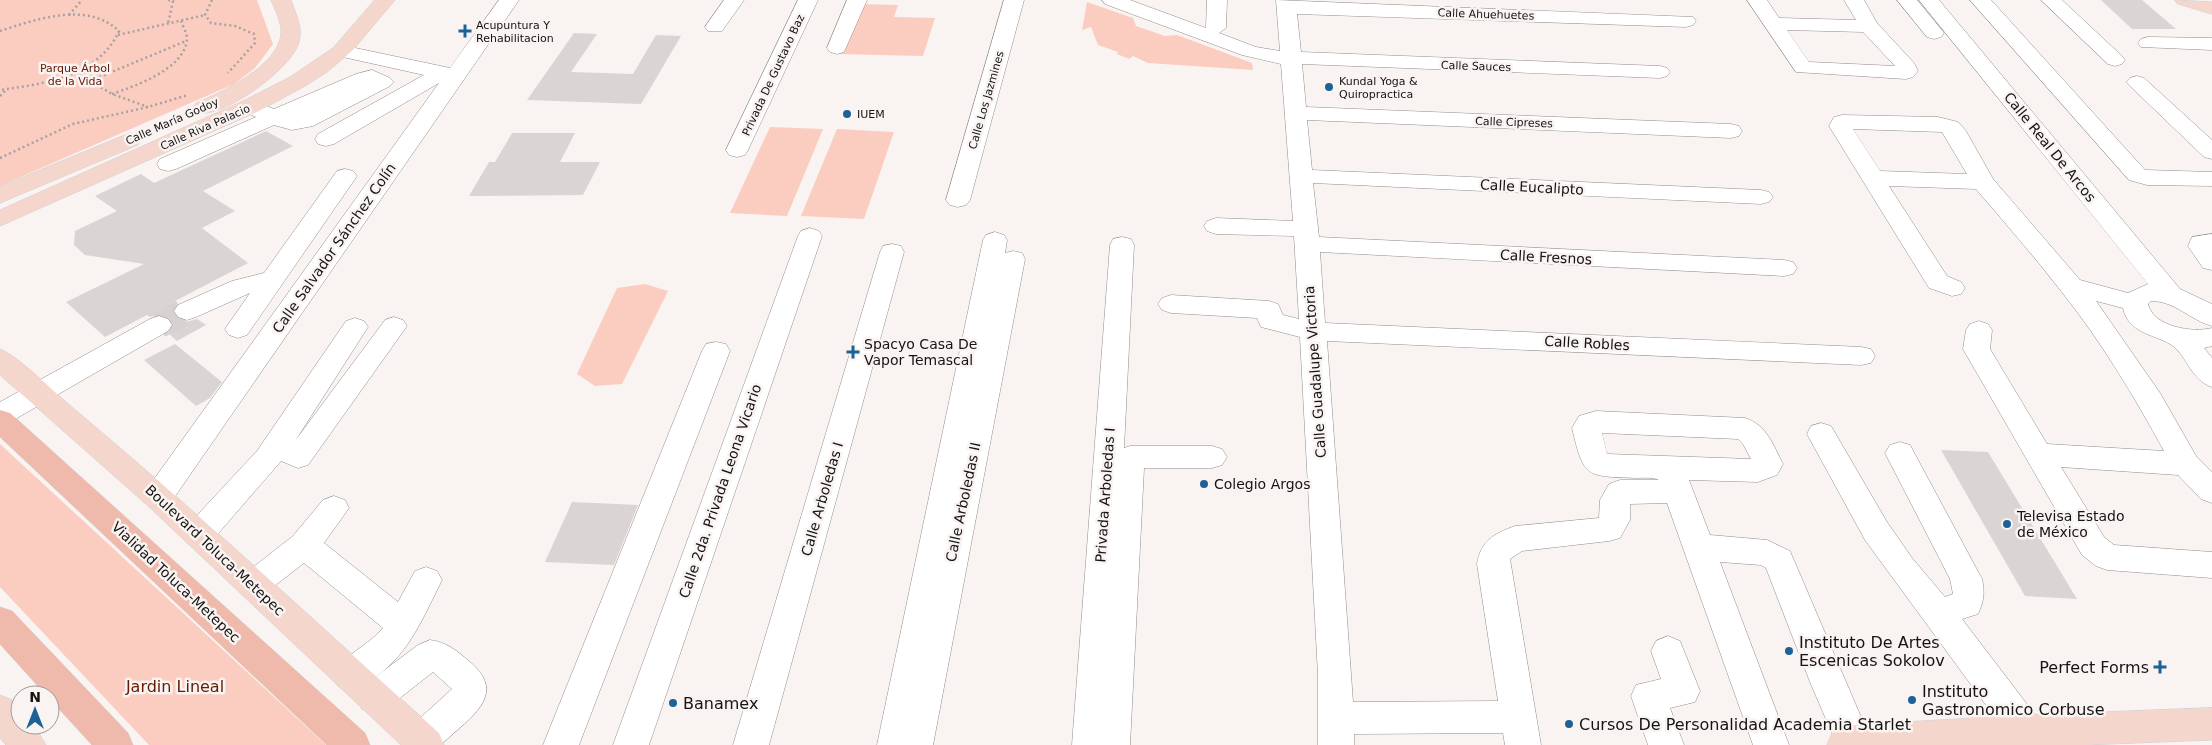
<svg xmlns="http://www.w3.org/2000/svg" width="2212" height="745" font-family="'DejaVu Sans',sans-serif">
	<style>
		.green { fill: #fbcdc0 }
		.building { fill: #dad5d4 }
		.lines { fill: none; stroke-linecap: round; stroke-linejoin: round }
		.minor-tunnel { stroke: #d7d2d1; stroke-width: 26; stroke-dasharray: 26 13; stroke-linecap: butt }
		.minor-casing { stroke: #928d8c; stroke-width: 1 }
		.major-casing { stroke: #d0d0d0; stroke-width: 1 }
		.highway-casing { stroke: #d0d0d0; stroke-width: 1 }
		.path { stroke: #a6a2a1; stroke-width: 2.5; stroke-dasharray: 2 3; stroke-linecap: butt }
		.minor { fill: #fff; fill-rule: evenodd }
		.major { fill: #f5d6cd; fill-rule: evenodd }
		.highway { fill: #efbaab; fill-rule: evenodd }
		.poi-dot { fill: #1c6297; stroke: #f9f3f2; stroke-width: 2 }
		.labels { text-anchor: middle; stroke-width: 5; stroke-linejoin: round; paint-order: stroke }
		.far-street-label { font-size: 11px; fill: #151413; stroke: #f9f3f2 }
		.far-poi-label { font-size: 11px; fill: #151413; stroke: #f9f3f2; text-anchor: start }
		.far-park-label { font-size: 11px; fill: #641a05; stroke: #f9f3f2 }
		.street-label { font-size: 14px; fill: #151413; stroke: #f9f3f2 }
		.poi-label { font-size: 14px; fill: #151413; stroke: #f9f3f2; text-anchor: start }
		.near-poi-label { font-size: 16px; fill: #151413; stroke: #f9f3f2; text-anchor: start }
		.near-park-label { font-size: 16px; fill: #641a05; stroke: #f9f3f2 }
	</style>
	<rect width="100%" height="100%" fill="#f9f3f2"/>
	<g class="green">
		<polygon points="0,0 257,0 273,44 255,68 234,84 0,186"/>
		<polygon points="1087,2 1133,18 1136,26 1165,36 1177,35 1252,63 1253,70 1148,63 1133,56 1129,59 1117,54 1118,52 1098,45 1091,27 1082,30"/>
		<polygon points="857,4 898,5 894,17 935,18 923,56 839,54"/>
		<polygon points="770,127 823,129 787,216 730,213"/>
		<polygon points="837,129 894,132 864,219 801,216"/>
		<polygon points="645,284 668,291 622,384 595,386 577,374 617,288"/>
		<polygon points="0,444 326,745 149,745 0,587"/>
	</g>
	<g class="building">
		<polygon points="2101,0 2142,0 2176,29 2132,29"/>
		<polygon points="574,33 597,34 571,72 633,74 656,35 681,36 641,104 527,100"/>
		<polygon points="266,131 293,146 203,191 235,211 202,228 248,263 175,301 178,303 172,312 176,318 186,322 197,319 206,325 177,341 168,333 174,326 170,318 160,314 150,317 147,315 105,337 66,302 144,264 85,255 74,245 75,231 117,211 95,196 141,174 154,183"/>
		<polygon points="512,133 575,133 560,162 600,162 583,195 469,196 489,162 495,162"/>
		<polygon points="175,344 222,382 210,398 196,406 144,360"/>
		<polygon points="1941,450 1988,452 2077,599 2025,596"/>
		<polygon points="572,502 638,505 614,565 545,562"/>
	</g>
	<g class="lines">
		<polyline class="minor-tunnel" points="159,325 187,311"/>
		<defs>
			<g id="minor">
				<polygon points="499,0 519,0 169,505 158,509 147,505 143,497 147,489 439,83 334,144 326,146 318,144 315,139 318,134 424,75 334,55 331,51 334,47 341,45 450,68"/>
				<polygon points="724,0 744,0 722,31 708,31 705,27"/>
				<polygon points="798,0 818,0 748,150 745,155 737,157 729,155 726,150"/>
				<polygon points="847,0 867,0 844,52 837,54 830,52 827,48"/>
				<polygon points="1004,0 1024,0 970,200 966,205 958,207 950,205 946,200"/>
				<path d="M1102,0H1130L1206,28L1207,0H1227L1226,28L1219,33L1256,47L1280,51L1276,0L1693,17L1696,21L1693,25L1686,27L1297,14L1301,52L1660,66L1667,68L1670,72L1667,76L1660,78L1302,64L1306,107L1731,124L1739,126L1742,131L1739,136L1731,138L1307,120L1312,170L1761,190L1769,192L1773,197L1769,202L1761,204L1313,183L1319,237L1784,260L1793,262L1797,268L1793,274L1784,276L1320,252L1325,323L1861,347L1871,349L1875,356L1871,363L1861,365L1327,341L1353,702L1498,701L1477,564C1481,541 1493,534 1515,526L1599,518L1600,500L1609,484L1620,480H1659C1653,477 1644,478 1637,478C1586,476 1584,479 1572,428L1579,416L1596,411L1745,418C1767,425 1773,445 1783,464L1777,475L1758,482L1689,480L1710,535L1767,540L1790,551L1873,745H1837L1810,682L1766,568L1761,565L1720,562L1789,745H1753L1667,503L1630,504V520L1620,538L1609,541L1522,551L1510,559L1541,745H1505L1503,733L1354,734V745H1318V675L1300,337L1261,327L1257,318L1171,313L1162,310L1158,304L1162,298L1171,295L1269,301L1278,304L1283,315L1299,319L1294,236L1216,234L1207,231L1204,226L1207,221L1216,218L1293,221L1281,64L1242,55L1105,4ZM1602,433L1738,439L1743,444L1751,459L1607,454Z"/>
				<path d="M1747,0H1767L1779,18L1856,20L1844,0H1864L1877,23L1914,63L1918,71L1913,77L1906,79L1796,72ZM1787,30L1863,32L1895,66L1809,62Z"/>
				<polygon points="1897,0 1917,0 1944,33 1941,37 1934,39 1927,37"/>
				<path d="M1919,0H1939L2180,289L2212,304V326C2190,320 2175,301 2151,301L2148,304C2153,327 2193,333 2212,328V346L2204,348L2212,358V387C2190,380 2187,354 2170,344C2153,334 2128,333 2123,308L2096,301L2160,393L2196,456L2212,472V503L2201,499L2178,475L2061,467L2104,537L2114,545L2212,552V578L2107,570L2096,566L2082,555L1963,349L1966,330L1970,324L1979,321L1988,324L1992,330L1990,349L2047,444L2164,451C2134,396 2101,341 2061,291C2034,256 2005,223 1976,189L1889,186L1947,276L1961,282L1965,288L1961,294L1952,296L1929,288L1829,126L1834,117L1842,115L1938,117L1958,122L1966,131L1993,179L2080,280L2128,293L2148,284ZM1853,129L1942,132L1967,174L1880,171Z"/>
				<polygon points="1970,0 1991,0 2145,170 2212,172 2212,186 2147,185 2129,180"/>
				<polygon points="2041,0 2062,0 2122,56 2125,60 2122,64 2115,66 2108,64"/>
				<polygon points="2148,37 2212,38 2212,50 2141,47 2138,43 2141,39"/>
				<polygon points="372,70 390,78 394,82 390,86 313,126 292,130 274,125 176,169 168,171 160,169 157,164 160,159 256,117 243,111 240,106 243,101 251,100 274,109 356,74"/>
				<polygon points="2137,76 2144,78 2212,140 2212,159 2204,157 2130,86 2126,82 2130,78"/>
				<polygon points="345,169 353,171 357,176 247,335 238,338 229,335 225,329 250,293 196,317 187,320 178,317 174,311 178,305 232,281 264,273 337,171"/>
				<polygon points="810,228 819,231 822,236 649,745 613,745 798,236 801,231"/>
				<polygon points="995,232 1004,235 1007,240 1005,253 1013,251 1022,253 1025,259 933,745 877,745 983,240 986,235"/>
				<polygon points="2212,234 2212,270 2203,268 2188,246 2192,237"/>
				<polygon points="1122,237 1131,239 1134,245 1124,448 1130,446 1212,446 1222,449 1227,457 1222,465 1212,468 1144,468 1130,745 1072,745 1110,245 1113,239"/>
				<polygon points="892,244 901,246 904,252 769,745 733,745 880,252 883,246"/>
				<polygon points="159,316 168,319 172,325 168,331 10,422 0,425 0,402 150,319"/>
				<polygon points="394,317 403,320 407,326 308,465 298,468 281,461 210,543 199,546 188,543 183,534 188,525 257,451 346,321 355,318 364,321 368,327 295,441 385,320"/>
				<polygon points="716,342 726,344 730,351 579,745 543,745 702,351 706,344"/>
				<path d="M1821,423L1831,426L1887,522L1912,558L1945,597L1953,594L1950,579L1885,453L1890,445L1900,442L1910,445L1982,579C1985,593 1984,601 1978,614L1962,619L2039,720L2044,731L2039,742L2032,745L2013,742L1865,540L1807,434L1811,426Z"/>
				<path d="M334,496L345,500L349,508L324,543L398,602L415,571L426,567L437,571L442,580C419,626 402,671 350,690L338,686L333,675C343,655 368,646 383,628L304,563L264,594L253,598L242,594L237,585L242,576L293,536L323,500Z"/>
				<polygon points="1668,636 1680,641 1700,691 1695,702 1670,708 1684,745 1648,745 1631,696 1636,685 1661,679 1651,651 1656,641"/>
				<path d="M430,640C447,642 457,651 470,662C510,696 467,719 441,745H405L403,741L408,729L452,689L433,672L386,709L374,714L362,709L357,698L362,687L418,645Z"/>
			</g>
			<g id="major">
				<path d="M271,0H291C296,15 304,29 298,45C289,70 223,119 196,113L193,108L196,103C222,92 278,66 281,34C282,23 275,10 271,0Z"/>
				<polygon points="375,0 395,0 353,50 327,72 305,86 259,111 0,226 0,210 243,101 290,77 333,48"/>
				<polygon points="2175,0 2212,2 2212,14 2178,4"/>
				<polygon points="130,133 138,135 141,140 138,145 0,203 0,187"/>
				<path d="M0,349C18,355 61,399 79,413C202,516 320,626 439,733L444,745H401L147,505L0,375Z"/>
				<polygon points="0,695 12,700 20,709 20,725 34,725 46,745 6,745 0,738"/>
				<polygon points="2212,708 2212,740 2083,745 1827,745 1832,733 1853,725 2026,715"/>
			</g>
			<g id="highway">
				<polygon points="0,410 10,413 365,733 370,745 327,745 0,437"/>
				<polygon points="0,607 12,611 128,733 133,745 92,745 50,699 50,695 46,695 0,644"/>
			</g>
		</defs>
		<use href="#minor" class="minor-casing"/>
		<use href="#major" class="major-casing"/>
		<use href="#highway" class="highway-casing"/>
		<g class="path">
			<polyline points="168,0 173,1 168,24"/>
			<polyline points="212,0 205,15 211,23 235,26 254,34 255,43 228,73"/>
			<polyline points="69,15 82,0"/>
			<path d="M0,31C37,19 87,1 119,31C99,76 44,84 0,90"/>
			<polyline points="118,35 205,15"/>
			<polyline points="75,72 112,94 148,107"/>
			<polyline points="90,81 186,41"/>
			<path d="M112,94C135,86 185,69 187,39C187,33 183,27 181,21"/>
			<polyline points="0,96 6,90"/>
			<polyline points="0,158 73,124 148,107 188,95"/>
		</g>
		<use href="#minor" class="minor"/>
		<use href="#major" class="major"/>
		<use href="#highway" class="highway"/>
	</g>
	<g class="poi-dot">
		<path d="M462.5 23.5h5v5h5v5h-5v5h-5v-5h-5v-5h5z"/>
		<circle cx="1329" cy="87" r="5"/>
		<circle cx="847" cy="114" r="5"/>
		<path d="M850.5 344.5h5v5h5v5h-5v5h-5v-5h-5v-5h5z"/>
		<circle cx="1204" cy="484" r="5"/>
		<circle cx="2007" cy="524" r="5"/>
		<circle cx="1789" cy="651" r="5"/>
		<path d="M2157.5 659.5h5v5h5v5h-5v5h-5v-5h-5v-5h5z"/>
		<circle cx="1912" cy="700" r="5"/>
		<circle cx="673" cy="703" r="5"/>
		<circle cx="1569" cy="724" r="5"/>
	</g>
	<g class="labels">
		<g class="far-street-label">
			<text transform="translate(1486 14) rotate(2)" y="4">Calle Ahuehuetes</text>
			<text transform="translate(1476 66) rotate(2)" y="4">Calle Sauces</text>
			<text transform="translate(773 75) rotate(-65)" y="4">Privada De Gustavo Baz</text>
			<text transform="translate(986 100) rotate(-74)" y="4">Calle Los Jazmines</text>
			<text transform="translate(172 121) rotate(-24)" y="4">Calle María Godoy</text>
			<text transform="translate(1514 122) rotate(2)" y="4">Calle Cipreses</text>
			<text transform="translate(205 127) rotate(-24)" y="4">Calle Riva Palacio</text>
		</g>
		<g class="far-poi-label">
			<text x="476" y="29">Acupuntura Y<tspan x="476" dy="13">Rehabilitacion</tspan></text>
			<text x="1339" y="85">Kundal Yoga &amp;<tspan x="1339" dy="13">Quiropractica</tspan></text>
			<text x="857" y="118">IUEM</text>
		</g>
		<g class="far-park-label">
			<text x="75" y="72">Parque Árbol<tspan x="75" dy="13">de la Vida</tspan></text>
		</g>
		<g class="street-label">
			<text transform="translate(2050 147) rotate(51)" y="5">Calle Real De Arcos</text>
			<text transform="translate(1532 187) rotate(3)" y="5">Calle Eucalipto</text>
			<text transform="translate(334 248) rotate(-55)" y="5">Calle Salvador Sánchez Colín</text>
			<text transform="translate(1546 257) rotate(3)" y="5">Calle Fresnos</text>
			<text transform="translate(1587 343) rotate(3)" y="5">Calle Robles</text>
			<text transform="translate(1315 372) rotate(-94)" y="5">Calle Guadalupe Victoria</text>
			<text transform="translate(720 491) rotate(-71)" y="5">Calle 2da. Privada Leona Vicario</text>
			<text transform="translate(1105 495) rotate(-86)" y="5">Privada Arboledas I</text>
			<text transform="translate(822 499) rotate(-74)" y="5">Calle Arboledas I</text>
			<text transform="translate(963 502) rotate(-78)" y="5">Calle Arboledas II</text>
			<text transform="translate(215 550) rotate(43)" y="5">Boulevard Toluca-Metepec</text>
			<text transform="translate(176 582) rotate(43)" y="5">Vialidad Toluca-Metepec</text>
		</g>
		<g class="poi-label">
			<text x="864" y="349">Spacyo Casa De<tspan x="864" dy="16">Vapor Temascal</tspan></text>
			<text x="1214" y="489">Colegio Argos</text>
			<text x="2017" y="521">Televisa Estado<tspan x="2017" dy="16">de México</tspan></text>
		</g>
		<g class="near-poi-label">
			<text x="1799" y="648">Instituto De Artes<tspan x="1799" dy="18">Escenicas Sokolov</tspan></text>
			<text x="2149" y="673" text-anchor="end">Perfect Forms</text>
			<text x="1922" y="697">Instituto<tspan x="1922" dy="18">Gastronomico Corbuse</tspan></text>
			<text x="683" y="709">Banamex</text>
			<text x="1579" y="730">Cursos De Personalidad Academia Starlet</text>
		</g>
		<g class="near-park-label">
			<text x="175" y="692">Jardin Lineal</text>
		</g>
	</g>
	<g transform="translate(35 710)"><circle r="24" fill="#f9f3f2" stroke="#9e9a99"/>
	<path d="M0-4L9 19L0 12L-9 19Z" fill="#1c6297"/>
	<text y="-8" font-size="14" font-weight="bold" text-anchor="middle" fill="#151413">N</text>
	</g>
</svg>
